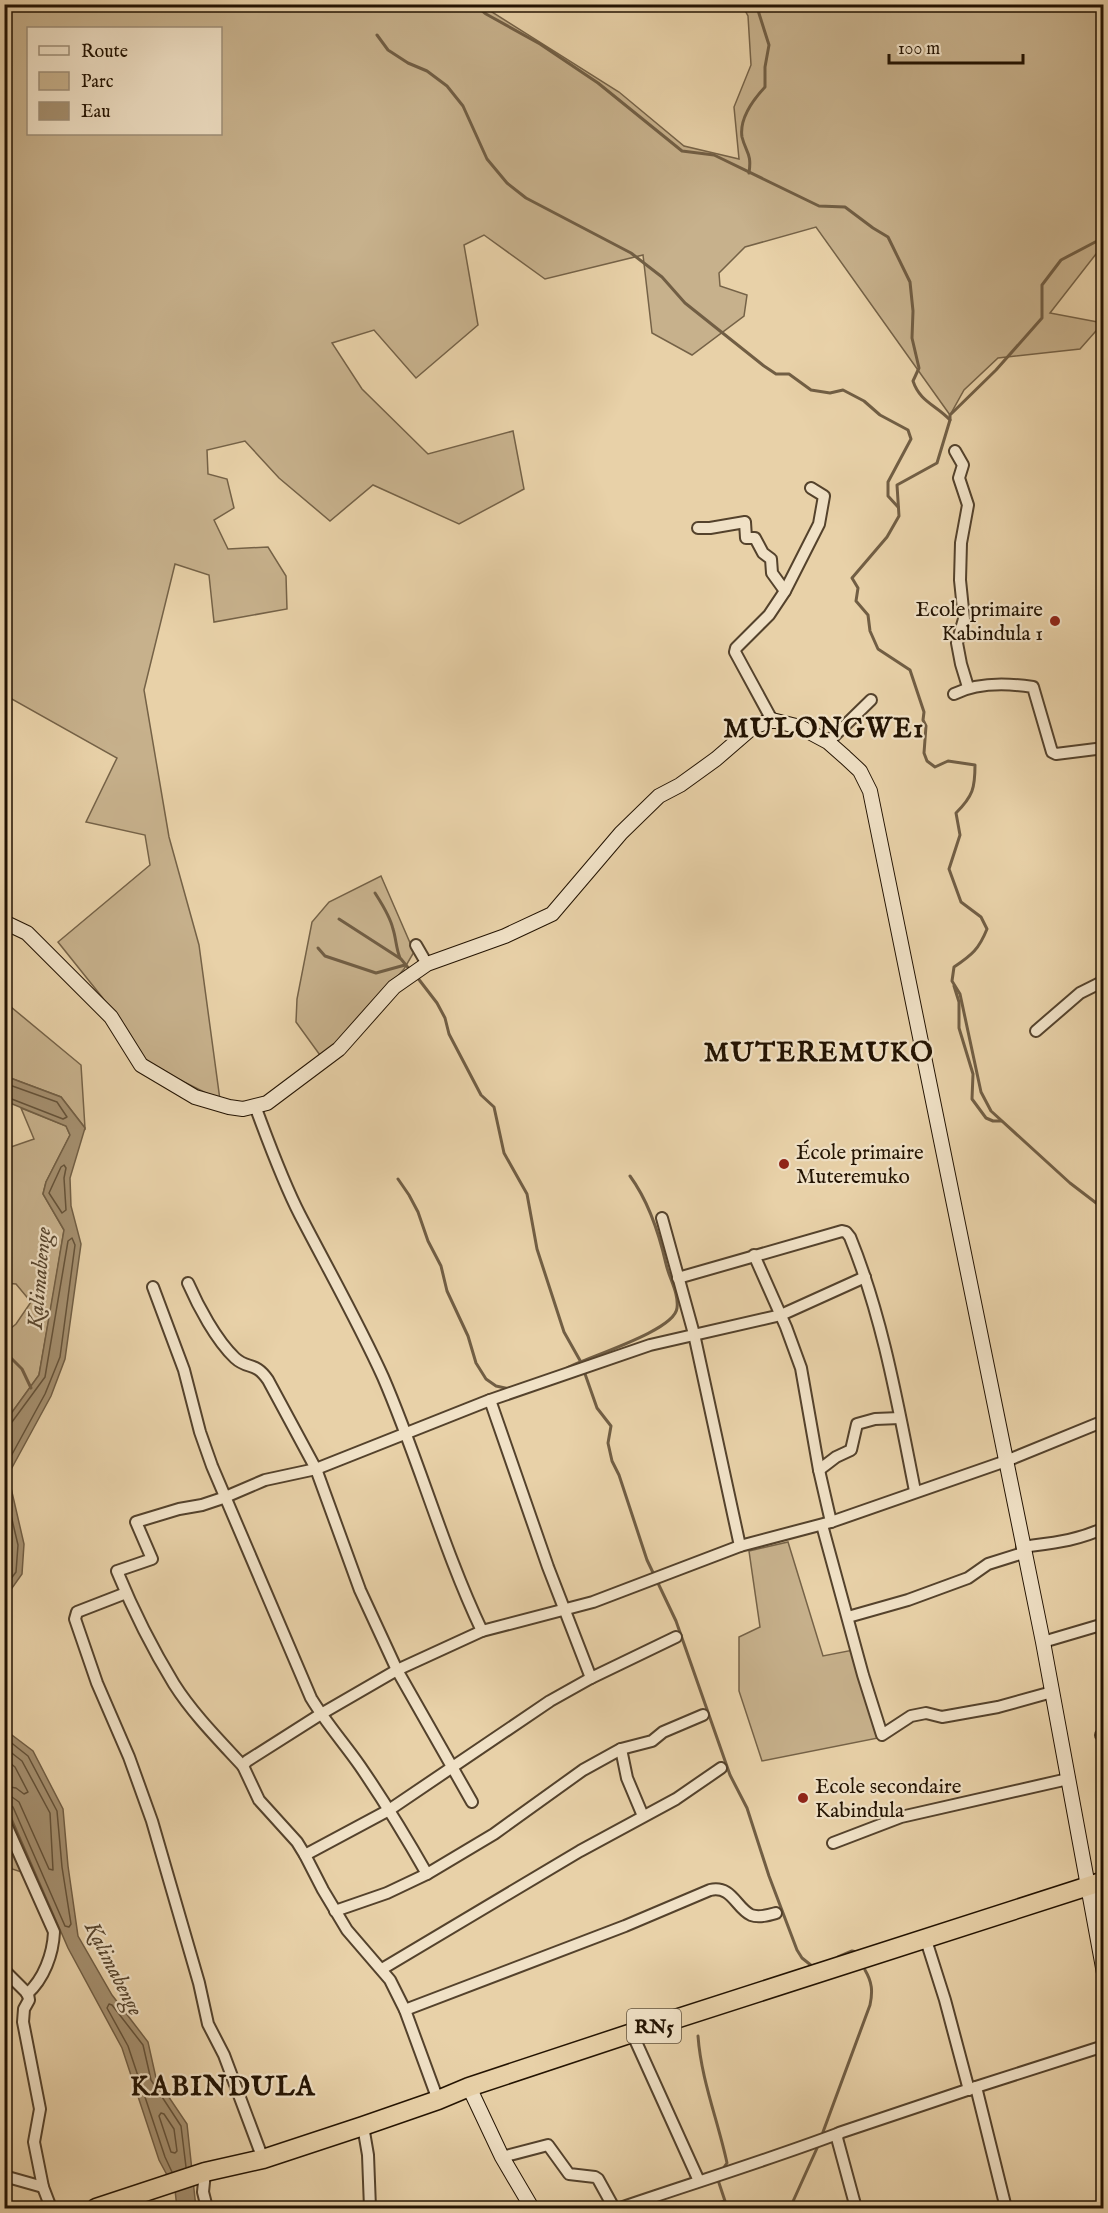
<svg xmlns="http://www.w3.org/2000/svg" width="1108" height="2213" font-family="'IM FELL English',serif">
	<style>
		.green { fill: #c7b18c; stroke: #756247; stroke-width: 1.5; fill-rule: evenodd }
		.water { fill: #a59070; stroke: #715e44; stroke-width: 1.5 }
		.lines { fill: none; stroke-linecap: round; stroke-linejoin: round }
		.shore { stroke: #645239; stroke-width: 1.5 }
		.stream { stroke: #715e44; stroke-width: 3 }
		.street-casing { stroke: #54422c; stroke-width: 14 }
		.secondary-casing { stroke: #231302; stroke-width: 16 }
		.highway-casing { stroke: #231302; stroke-width: 21 }
		.street { stroke: #f0e1c6; stroke-width: 10 }
		.secondary { stroke: #f0e1c6; stroke-width: 14 }
		.highway { stroke: #e8d1a8; stroke-width: 18 }
		.poi-dot { fill: #8f2418; stroke: #f0e1c6; stroke-width: 2 }
		.labels { text-anchor: middle; stroke-width: 4.5; stroke-linejoin: round; paint-order: stroke }
		.shield { fill: #f0e1c6; stroke: #60513d; stroke-width: 1.5 }
		.shield-label { font-size: 20px; font-weight: bold; fill: #231302 }
		.poi-label { font-size: 21px; fill: #231302; stroke: #f0e1c6; text-anchor: start }
		.water-label { font-size: 22px; font-style: italic; fill: #57452e; stroke: #f0e1c6 }
		.district-label { font-size: 27px; font-weight: bold; letter-spacing: 1.5px; fill: #231302; stroke: #f0e1c6 }
	</style>
	<rect width="100%" height="100%" fill="#e8d1a8"/>
	<filter id="stains"><feTurbulence type="fractalNoise" baseFrequency=".00333" numOctaves="4"/><feColorMatrix values="0 0 0 0 .2 0 0 0 0 .09 0 0 0 0 .02 0 0 0 .5 -.17"/></filter>
	<radialGradient id="worn" r=".72"><stop offset=".6" stop-color="#630" stop-opacity="0"/><stop offset="1" stop-color="#630" stop-opacity=".3"/></radialGradient>
	<g class="green">
		<path d="M5,5H481L619,92L684,146L739,159L734,107L751,65L748,16L742,5H1103V245L1050,313L1103,323L1080,349L998,358L964,390L950,415L816,227L745,247L719,273L720,286L747,295L744,316L692,355L652,333L643,255L545,279L484,235L464,245L478,325L416,378L374,330L332,343L362,389L428,454L513,431L524,489L459,524L373,485L330,521L279,478L245,441L207,450L208,474L227,479L234,508L214,520L228,549L268,547L286,576L287,609L214,622L209,575L175,564L144,690L169,837L199,945L220,1100L148,1064L102,997L58,942L150,865L145,835L86,822L117,758L12,699L5,701ZM28,28H220V134H28Z"/>
		<polygon points="381,876 414,952 404,969 325,1062 296,1022 297,999 312,922 329,902"/>
		<polygon points="5,1002 81,1065 85,1128 61,1097 5,1076"/>
		<polygon points="21,1108 66,1126 70,1135 46,1182 43,1194 64,1230 55,1285 39,1375 5,1422 5,1333 16,1324 31,1302 16,1284 5,1283 5,1149 34,1139"/>
		<polygon points="788,1542 823,1656 853,1650 878,1738 762,1761 739,1691 739,1637 760,1627 749,1551"/>
		<polygon points="4,1803 37,1877 12,1869 5,1849"/>
	</g>
	<g class="water">
		<polygon points="5,1076 61,1097 85,1128 70,1178 71,1206 81,1244 65,1359 51,1396 8,1475 24,1544 22,1574 5,1598 5,1422 39,1375 64,1230 43,1194 46,1182 70,1135 66,1126 5,1101"/>
		<polygon points="4,1729 33,1751 63,1809 68,1866 78,1936 112,1995 148,2042 156,2078 187,2124 196,2208 177,2208 175,2190 159,2160 122,2048 68,1948 5,1803"/>
	</g>
	<g class="lines">
		<g class="shore">
			<polyline points="4,1083 57,1102 67,1117 63,1119 4,1096"/>
			<polygon points="64,1165 66,1168 64,1178 66,1210 62,1213 49,1193 61,1167"/>
			<polyline points="4,1425 12,1422 45,1377 68,1241 72,1238 75,1245 60,1357 45,1394 4,1469"/>
			<polyline points="4,1485 18,1545 16,1572 4,1588"/>
			<polyline points="4,1737 28,1756 57,1811 62,1867 71,1924 69,1927 65,1926 13,1807 4,1803"/>
			<polyline points="4,1747 22,1761 50,1813 53,1870 49,1869 19,1802 12,1797 4,1795"/>
			<polyline points="4,1758 15,1767 28,1792 24,1794 16,1788 4,1786"/>
			<polygon points="161,2113 164,2114 174,2129 177,2151 175,2153 171,2152 159,2116"/>
			<polyline points="172,2172 165,2157 128,2046 107,2008 109,2004 112,2005 143,2045 151,2080 181,2126 186,2167"/>
		</g>
		<g class="stream">
			<path d="M474,4L486,14L540,44L598,83L682,151L714,155L819,206L845,207L873,228L888,237L910,282L913,311L912,338L919,368L913,381C920,402 936,405 950,420"/>
			<polyline points="377,35 388,50 408,63 427,71 447,86 463,106 487,159 507,183 526,198 631,253 662,277 685,303 764,366 776,374 789,374 811,390 830,393 843,390 864,401 880,415 908,430 911,439 888,482 888,496 898,507"/>
			<path d="M749,173C752,153 746,153 742,137C739,118 753,100 765,87V67L769,45L756,4"/>
			<path d="M1104,195L1101,200L1099,240L1061,260L1042,285V318L996,370L950,415V420L937,463L897,485L899,516L887,537L852,578L858,588L856,601L868,615L870,631L878,649L910,670L924,712L923,720L926,726L924,753L927,761L935,767L948,761L975,765C975,788 973,796 956,813L960,835L949,869L961,902L981,917L987,929C979,949 972,955 954,967L952,981L960,994L981,1092L991,1111L1070,1183L1104,1209"/>
			<path d="M375,893C382,904 390,916 393,929C396,938 396,948 400,958"/>
			<polyline points="339,919 401,959 410,970"/>
			<polyline points="318,948 325,956 376,973 405,965"/>
			<polyline points="417,977 437,1003 445,1018 449,1034 481,1095 494,1107 504,1153 527,1194 537,1249 564,1332 582,1364"/>
			<polyline points="954,986 959,1002 959,1028 973,1074 972,1099 986,1118 993,1121 1001,1121"/>
			<polyline points="398,1179 409,1195 418,1212 428,1241 441,1266 447,1291 468,1336 476,1363 486,1379 496,1386 510,1389"/>
			<polyline points="4,1351 22,1369 31,1388"/>
			<path d="M567,1368C587,1357 675,1331 677,1308C679,1293 669,1278 666,1264C659,1233 649,1202 630,1176"/>
			<polyline points="584,1371 597,1408 611,1426 608,1443 612,1461 619,1475 647,1560 676,1621 730,1775 747,1808 769,1876 797,1950 802,1958 812,1966 815,1965"/>
			<polyline points="838,1957 852,1951 857,1952"/>
			<path d="M698,2036C701,2079 718,2121 727,2163L722,2170"/>
			<path d="M823,2132L870,2005C873,1991 872,1982 865,1970"/>
			<polyline points="707,2208 706,2207 725,2201 717,2177"/>
			<polyline points="790,2208 818,2146"/>
		</g>
		<defs>
			<g id="street">
				<polyline points="955,451 963,465 959,478 968,505 961,543 960,580 964,619 957,643 961,664 968,687"/>
				<polyline points="698,528 710,528 745,522 746,538 755,538 763,553 771,559 772,573 785,591"/>
				<path d="M954,694C978,682 1007,683 1033,687L1052,752L1056,754L1104,748"/>
				<polyline points="772,720 735,652 736,648 769,615 785,591 819,524 824,496 811,488"/>
				<polyline points="828,742 871,700"/>
				<polyline points="416,945 427,964"/>
				<polyline points="1036,1031 1080,993 1104,981"/>
				<path d="M255,1106C269,1143 282,1180 300,1215C328,1269 358,1322 383,1377C419,1460 443,1549 482,1631"/>
				<polyline points="662,1218 694,1334 740,1546"/>
				<polyline points="754,1255 786,1327 801,1368 819,1470 831,1522"/>
				<path d="M678,1278L842,1231L846,1232L850,1237C883,1318 898,1406 915,1491"/>
				<path d="M188,1283C198,1306 216,1340 235,1358C248,1370 255,1361 268,1380L316,1469L360,1590L397,1670L472,1802"/>
				<path d="M153,1287L184,1370L200,1432L212,1466L311,1698C326,1723 344,1743 360,1766C384,1801 406,1837 427,1874"/>
				<polyline points="490,1400 548,1567 591,1678"/>
				<polyline points="819,1470 836,1457 851,1450 857,1424 875,1419 900,1418"/>
				<polyline points="822,1525 863,1675 882,1735 911,1716 926,1713 942,1717 998,1707 1052,1692"/>
				<path d="M1022,1547C1051,1543 1077,1541 1104,1528"/>
				<polyline points="126,1593 77,1612 75,1619 97,1683 129,1757 152,1821 199,1983 208,2024 224,2055 263,2159"/>
				<polyline points="848,1617 908,1600 968,1578 988,1564 1023,1553"/>
				<polyline points="1043,1642 1104,1624"/>
				<polyline points="1101,1735 1104,1735"/>
				<polyline points="621,1749 627,1778 643,1816"/>
				<path d="M243,1766C219,1740 193,1714 174,1684C152,1648 133,1610 117,1571L152,1559L136,1522L179,1509L202,1505L223,1498L265,1480L316,1469L490,1400L650,1345L781,1315L865,1277"/>
				<path d="M4,1820L54,1932C53,1954 44,1979 27,1994"/>
				<polyline points="833,1843 901,1817 1068,1779"/>
				<polyline points="305,1855 389,1810 550,1701 591,1678 676,1637"/>
				<polyline points="335,1911 387,1893 427,1874 494,1834 583,1770 621,1749 652,1741 663,1732 703,1715"/>
				<polyline points="925,1937 945,2000 969,2090"/>
				<polyline points="382,1969 580,1851 676,1799 721,1768"/>
				<polyline points="4,1970 28,1994 29,2000 24,2009 23,2022 40,2109 34,2142 43,2187 51,2208"/>
				<path d="M405,2010L625,1926L710,1890C732,1885 736,1908 751,1915C759,1918 769,1915 776,1913"/>
				<polyline points="632,2033 699,2181"/>
				<polyline points="438,2100 405,2010 390,1980 347,1930 323,1890 305,1855 297,1842 259,1800 243,1766 247,1761 321,1714 397,1670 482,1631 593,1602 740,1546 831,1522 1006,1461 1104,1421"/>
				<polyline points="363,2126 368,2155 370,2208"/>
				<polyline points="502,2157 548,2145 569,2174 595,2177 598,2179 614,2208"/>
				<polyline points="205,2172 203,2192 207,2208"/>
				<polyline points="4,2176 43,2187"/>
				<path d="M620,2208C693,2183 765,2161 837,2134"/>
				<polyline points="856,2208 837,2138 839,2133 976,2087"/>
				<polyline points="1006,2208 976,2087 1104,2046"/>
			</g>
			<g id="secondary">
				<polyline points="4,922 27,933 111,1017 141,1065 195,1097 229,1107 243,1109 267,1103 339,1049 394,987 427,964 505,936 552,914 621,833 659,796 680,785 716,759 753,727 772,720 800,727 828,742 845,757 860,771 870,791 1043,1642 1104,1973"/>
				<polyline points="469,2087 502,2157 532,2208"/>
			</g>
			<polyline id="highway" points="96,2208 205,2172 263,2159 363,2126 438,2100 469,2087 632,2033 1104,1881"/>
		</defs>
		<use href="#street" class="street-casing"/>
		<use href="#secondary" class="secondary-casing"/>
		<use href="#highway" class="highway-casing"/>
		<use href="#street" class="street"/>
		<use href="#secondary" class="secondary"/>
		<use href="#highway" class="highway"/>
	</g>
	<g class="poi-dot">
		<circle cx="1055" cy="621" r="6"/>
		<circle cx="784" cy="1164" r="6"/>
		<circle cx="803" cy="1798" r="6"/>
	</g>
	<g class="labels">
		<rect class="shield" x="627" y="2009" width="54" height="34" rx="4.5"/>
		<g class="shield-label">
			<text x="654" y="2033">RN5</text>
		</g>
		<g class="poi-label">
			<text x="1043" y="616" text-anchor="end">Ecole primaire<tspan x="1043" dy="24">Kabindula 1</tspan></text>
			<text x="796" y="1159">École primaire<tspan x="796" dy="24">Muteremuko</tspan></text>
			<text x="815" y="1793">Ecole secondaire<tspan x="815" dy="24">Kabindula</tspan></text>
		</g>
		<g class="water-label">
			<text transform="translate(38 1278) rotate(-85)" y="8">Kalimabenge</text>
			<text transform="translate(115 1968) rotate(63)" y="8">Kalimabenge</text>
		</g>
		<g class="district-label">
			<text x="824" y="737">MULONGWE1</text>
			<text x="819" y="1061">MUTEREMUKO</text>
			<text x="223" y="2095">KABINDULA</text>
		</g>
	</g>
	<rect width="1108" height="2213" fill="none" stroke="#e8d1a8" stroke-width="24"/>
	<rect x="6" y="6" width="1096" height="2201" fill="none" stroke="#231302" stroke-width="3"/>
	<rect x="12" y="12" width="1084" height="2189" fill="none" stroke="#231302" stroke-width="1.5"/>
	<rect x="27" y="27" width="195" height="108" fill="#f0e1c6" stroke="#9e8f78" stroke-width="1.5"/>
	<rect x="39" y="46" width="30" height="9" fill="#f0e1c6" stroke="#9e8f78" stroke-width="1.5"/>
	<text x="81" y="57" font-size="18" fill="#231302">Route</text>
	<rect x="39" y="72" width="30" height="18" fill="#c7b18c" stroke="#9e8f78" stroke-width="1.5"/>
	<text x="81" y="87" font-size="18" fill="#231302">Parc</text>
	<rect x="39" y="102" width="30" height="18" fill="#a59070" stroke="#9e8f78" stroke-width="1.5"/>
	<text x="81" y="117" font-size="18" fill="#231302">Eau</text>
	<path d="M889 54v9h134v-9" fill="none" stroke="#231302" stroke-width="3"/>
	<text x="898" y="54" font-size="18" fill="#231302" stroke="#f0e1c6" stroke-width="4.5" paint-order="stroke">100 m</text>
	<rect width="100%" height="100%" filter="url(#stains)"/>
	<rect width="100%" height="100%" fill="url(#worn)"/>
</svg>
